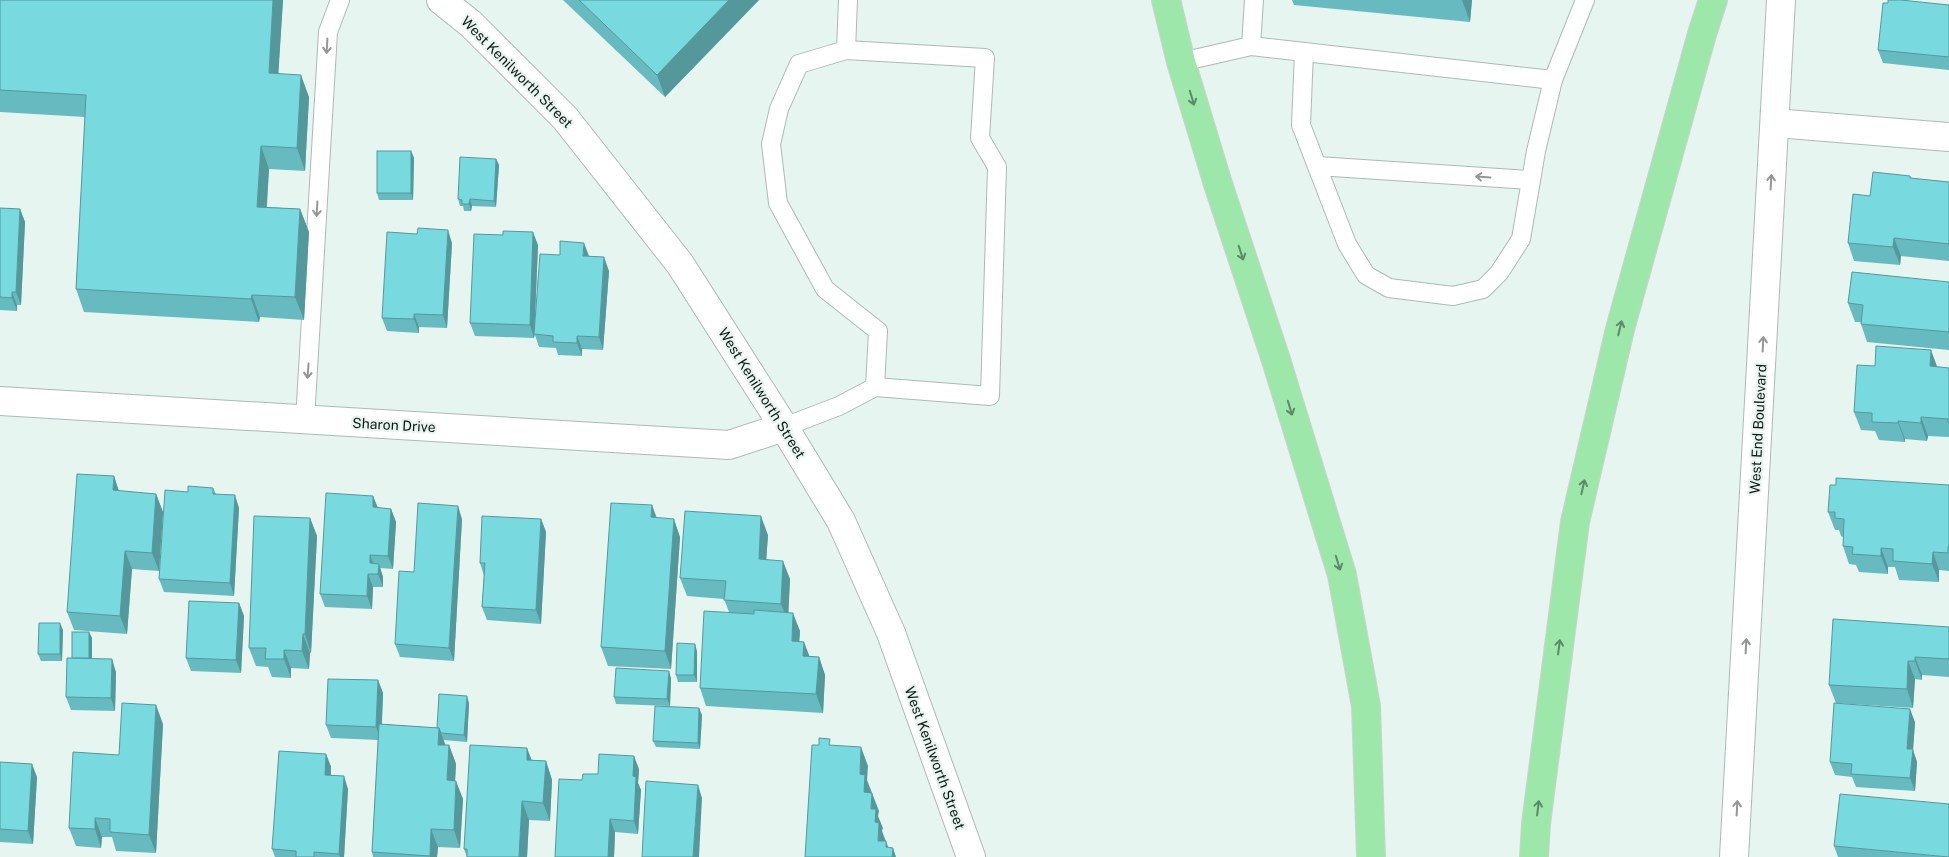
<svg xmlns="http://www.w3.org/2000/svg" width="1949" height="857" font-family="'Public Sans',sans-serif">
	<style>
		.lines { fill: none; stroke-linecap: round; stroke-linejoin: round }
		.service-casing { stroke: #acbab6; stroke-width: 20 }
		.minor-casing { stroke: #acbab6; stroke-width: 30 }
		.motorway-casing { stroke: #d0d1d0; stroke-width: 30 }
		.service { stroke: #fff; stroke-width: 18 }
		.minor { stroke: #fff; stroke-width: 28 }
		.motorway { stroke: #9de7ab; stroke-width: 28 }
		.wall { fill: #67bbc0 }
		.shaded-wall { fill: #54989c }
		.building { fill: #78d9df; stroke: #54989c }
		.oneway { stroke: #949796 }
		.oneway2 { stroke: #5e8968 }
		.labels { text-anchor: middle; stroke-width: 4.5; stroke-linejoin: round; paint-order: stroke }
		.street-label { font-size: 14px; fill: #121716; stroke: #e6f5f0 }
	</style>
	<rect width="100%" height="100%" fill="#e6f5f0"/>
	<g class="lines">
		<defs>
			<g id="service">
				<polyline points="1251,46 1254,0"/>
				<polyline points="846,50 985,58 980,138 997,167 990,396 875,387"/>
				<polyline points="1304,52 1301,125 1347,244 1366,275 1389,288 1453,296 1483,289 1499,273 1521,239 1536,151 1553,80"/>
				<polyline points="1181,62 1251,46 1553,80 1585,0"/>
				<polyline points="1317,166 1531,180"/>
				<polyline points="305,420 328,32 340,0"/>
				<polyline points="784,427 839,406 875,387 878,331 825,289 778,203 771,144 779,109 799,64 846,50 848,0"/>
			</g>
			<g id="minor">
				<polyline points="441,0 471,24 565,118 680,264 784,427 841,521 891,633 971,857"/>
				<polyline points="1775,123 1949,137"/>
				<polyline points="0,401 729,445 784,427"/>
				<polyline points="1734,857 1781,0"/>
			</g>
			<g id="motorway">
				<polyline points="1166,0 1181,62 1218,184 1276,360 1342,575 1366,706 1371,857"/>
				<polyline points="1534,857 1536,824 1575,522 1620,329 1702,34 1713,0"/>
			</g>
		</defs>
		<use href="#service" class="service-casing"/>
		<use href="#minor" class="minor-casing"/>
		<use href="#motorway" class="motorway-casing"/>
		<use href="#service" class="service"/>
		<use href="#minor" class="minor"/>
		<use href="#motorway" class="motorway"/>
	</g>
	<g class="wall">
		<polygon points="0,0 283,0 278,74 309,97 305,171 269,169 267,207 300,209 309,232 304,320 260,317 259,322 84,312 76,289 85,117 0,112"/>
		<polygon points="563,0 759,0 665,97"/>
		<polygon points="1292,0 1472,0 1470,22 1294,5"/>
		<polygon points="1888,3 1949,5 1949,70 1883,63 1878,50"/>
		<polygon points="411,151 414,158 413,200 379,200 377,193"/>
		<polygon points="496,159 499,165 496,207 472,206 471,211 464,211 463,206 460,206 458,199"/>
		<polygon points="1910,176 1911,178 1949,182 1949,261 1901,256 1900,265 1854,261 1848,243 1870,196"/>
		<polygon points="0,208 20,209 25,222 21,305 17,305 17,311 0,310"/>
		<polygon points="452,243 447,328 419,327 419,333 387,331 382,318"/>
		<polygon points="538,245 535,321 589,257 609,271 603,350 582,349 582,356 558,355 556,348 539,347 535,335 534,338 475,336 470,323"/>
		<polygon points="1949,282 1949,350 1867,342 1861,324 1861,322 1855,322 1848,303"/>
		<polygon points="1875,366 1949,368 1949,437 1928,436 1927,441 1905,439 1905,442 1879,440 1875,431 1861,430 1854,412"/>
		<polygon points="114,476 119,491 156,494 163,512 159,571 132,569 127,634 74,630 67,612"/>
		<polygon points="1949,485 1949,571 1939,570 1939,582 1899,580 1895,567 1888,567 1888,574 1859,572 1856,565 1849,564 1843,546 1843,537 1841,536 1839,530 1835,530 1828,512"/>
		<polygon points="213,488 216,494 239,508 234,596 164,592 159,579 188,492"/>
		<polygon points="373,496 378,508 391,509 396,522 393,569 380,568 383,577 383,587 373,587 372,609 325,607 320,594"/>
		<polygon points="310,518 317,536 311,653 310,653 309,669 291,668 291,678 272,677 268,667 256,666 249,648"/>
		<polygon points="656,518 680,537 671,669 608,666 601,647"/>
		<polygon points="462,519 454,661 400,657 395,644 414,572"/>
		<polygon points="541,519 546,532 541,624 487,620 482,607 484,576 480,563"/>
		<polygon points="768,535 766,560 790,579 788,613 800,631 799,642 809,656 819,657 825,675 823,713 706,706 700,688 729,612 724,599 687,596 680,578"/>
		<polygon points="239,603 244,616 241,673 191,671 186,658"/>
		<polygon points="1949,627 1949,677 1922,675 1922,680 1915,679 1913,708 1836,703 1829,685"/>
		<polygon points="63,630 62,661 41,661 38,654"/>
		<polygon points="89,632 92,638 92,658 116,672 115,711 71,710 66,697 72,658"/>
		<polygon points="697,651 697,682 678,682 676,675"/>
		<polygon points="671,678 670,706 616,704 614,697"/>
		<polygon points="378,680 383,693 382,724 437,728 469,703 467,742 443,740 445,745 449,745 456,764 455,781 463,799 460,848 438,847 437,857 373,857 372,852 378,740 331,738 326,725"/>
		<polygon points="702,715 700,749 656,747 653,741"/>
		<polygon points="1915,722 1913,750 1917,762 1915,791 1856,787 1852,777 1835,775 1830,762"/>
		<polygon points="163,724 156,853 116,851 112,837 102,837 101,848 76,846 69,828 119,755"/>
		<polygon points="326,754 331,767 331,775 348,789 344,857 275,857 272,849"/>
		<polygon points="532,760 546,761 552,780 550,821 529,820 527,857 467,857 464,849"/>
		<polygon points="0,762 37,777 33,844 0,842"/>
		<polygon points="639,769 638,783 641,790 638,834 615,832 614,857 555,857 582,780 598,774"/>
		<polygon points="1834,846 1949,857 1838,857"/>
	</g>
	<g class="shaded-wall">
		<polygon points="273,0 283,0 277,96 269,73"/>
		<polygon points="729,0 759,0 665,97 657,75"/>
		<polygon points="1462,0 1472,0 1470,22"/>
		<polygon points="301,75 309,97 305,171 297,148"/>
		<polygon points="261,146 269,169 265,229 257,207"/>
		<polygon points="411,151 414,158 413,200 411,193"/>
		<polygon points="496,159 499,165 496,207 494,201"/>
		<polygon points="470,199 472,206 471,211 469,204"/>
		<polygon points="20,209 25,222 21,305 16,292"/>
		<polygon points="300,209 309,232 304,320 295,297"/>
		<polygon points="448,230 452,243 447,328 443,315"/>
		<polygon points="533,232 538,245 534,338 530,325"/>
		<polygon points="1894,238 1901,256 1900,265 1893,247"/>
		<polygon points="584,243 589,256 583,256"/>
		<polygon points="604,257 609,271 603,350 599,337"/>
		<polygon points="12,292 17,305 17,311 12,298"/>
		<polygon points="252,295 260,317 259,322 251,299"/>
		<polygon points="414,314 419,327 419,333 414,319"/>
		<polygon points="577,336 582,349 582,356 577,343"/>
		<polygon points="1931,350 1938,369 1930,366"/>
		<polygon points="1921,417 1928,436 1927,441 1921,423"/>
		<polygon points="1898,421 1905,439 1905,442 1898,423"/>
		<polygon points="114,476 120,495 113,490"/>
		<polygon points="156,494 163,512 159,571 152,553"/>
		<polygon points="235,495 239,508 234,596 230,583"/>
		<polygon points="373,496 378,509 373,507"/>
		<polygon points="652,505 659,524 651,517"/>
		<polygon points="458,506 462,519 454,661 449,648"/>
		<polygon points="391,509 396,522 393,569 388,556"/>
		<polygon points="761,516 768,535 765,578 759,559"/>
		<polygon points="310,518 317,536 311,653 305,634"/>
		<polygon points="541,519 546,532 541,624 536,610"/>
		<polygon points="674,519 680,537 671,669 665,651"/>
		<polygon points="1881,548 1888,567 1888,574 1881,556"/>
		<polygon points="125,551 132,569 127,634 120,616"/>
		<polygon points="1933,552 1939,570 1939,582 1932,564"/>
		<polygon points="370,555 375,568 370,563"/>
		<polygon points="783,561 790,579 788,622 781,604"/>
		<polygon points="379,564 383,577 383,587 378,574"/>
		<polygon points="368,574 373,587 372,609 367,596"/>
		<polygon points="239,603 244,616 241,673 236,660"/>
		<polygon points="793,613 800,631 798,660 792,641"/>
		<polygon points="60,623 63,630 62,661 60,654"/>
		<polygon points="89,632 92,638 92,668 89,661"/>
		<polygon points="303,634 310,653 309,669 302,651"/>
		<polygon points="804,642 811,660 803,656"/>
		<polygon points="695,644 697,651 697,682 694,675"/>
		<polygon points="284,650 291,668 291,678 284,659"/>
		<polygon points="819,657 825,675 823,713 816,694"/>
		<polygon points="1915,657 1922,675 1922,680 1915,661"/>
		<polygon points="112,659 116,672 115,711 111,698"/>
		<polygon points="1908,661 1915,679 1913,708 1907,689"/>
		<polygon points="669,671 671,678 670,706 667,699"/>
		<polygon points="378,680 383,693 381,740 376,727"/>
		<polygon points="467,696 469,703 467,742 464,735"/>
		<polygon points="156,705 163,724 156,853 149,835"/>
		<polygon points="699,708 702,715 700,749 698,743"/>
		<polygon points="1910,709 1915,722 1913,750 1917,762 1915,791 1910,778 1907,749"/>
		<polygon points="439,728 446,746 438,745"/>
		<polygon points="449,745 456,764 454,798 447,780"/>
		<polygon points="861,747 868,766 867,780 879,811 878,816 883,828 882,831 892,857 878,841 864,792 860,774"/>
		<polygon points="527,748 534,766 527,760"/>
		<polygon points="326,754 331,767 330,788 325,775"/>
		<polygon points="634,756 639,769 638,783 641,790 638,834 634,821 633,776"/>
		<polygon points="546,761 552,780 550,821 543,803"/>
		<polygon points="32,764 37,777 33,844 28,831"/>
		<polygon points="344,776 348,789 344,857 340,857 339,854"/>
		<polygon points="456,781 463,799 460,848 454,830"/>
		<polygon points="698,785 702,798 699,857 693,857"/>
		<polygon points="522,801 529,820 527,857 519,857"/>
		<polygon points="95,818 102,837 101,848 95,829"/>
		<polygon points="610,819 615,832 614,857 608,857"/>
		<polygon points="431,829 438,847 437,857 430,857 430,856"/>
		<polygon points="893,848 896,857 892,857"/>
	</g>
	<g class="building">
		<polygon points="0,0 273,0 269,73 301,75 297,148 261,146 257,207 300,209 295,297 252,295 251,299 76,289 86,95 0,90"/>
		<polygon points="579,0 729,0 657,75"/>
		<polygon points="1888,0 1901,0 1949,5 1949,57 1878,50 1883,3 1888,3"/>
		<rect x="377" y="151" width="34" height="42"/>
		<polygon points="460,157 496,159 494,201 470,199 469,204 462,204 462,200 458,199"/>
		<polygon points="1873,172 1910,176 1910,178 1949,182 1949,244 1894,238 1893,247 1848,243 1853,194 1870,196"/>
		<polygon points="0,208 20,209 16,292 12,292 12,298 0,297"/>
		<polygon points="418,228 448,230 443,315 414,314 414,319 382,318 387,232 417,234"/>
		<polygon points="503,231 533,232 530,325 470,323 474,234 503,235"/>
		<polygon points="560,241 584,243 583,256 604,257 599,337 577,336 577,343 553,342 553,336 534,334 540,254 560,255"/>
		<polygon points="1852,272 1949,282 1949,332 1861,324 1863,305 1848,303"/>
		<polygon points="1876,346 1931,350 1930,366 1949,368 1949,422 1948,422 1948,419 1921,417 1921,423 1898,421 1898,423 1872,422 1872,413 1854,412 1857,365 1875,366"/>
		<polygon points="77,474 114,476 113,490 156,494 152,553 125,551 120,616 67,612"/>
		<polygon points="1836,478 1949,485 1949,547 1948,547 1948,553 1933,552 1932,564 1893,561 1893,549 1881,548 1881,556 1852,554 1853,547 1843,546 1844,519 1835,518 1835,512 1828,512 1830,485 1836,485"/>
		<polygon points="188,486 213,488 213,494 235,495 230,583 159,579 165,490 188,492"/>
		<polygon points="326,493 373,496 373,507 391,509 388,556 370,555 370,563 379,564 378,574 368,574 367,596 320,594"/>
		<polygon points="418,503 458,506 449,648 395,644 399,571 414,572"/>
		<polygon points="611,503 652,505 651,517 674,519 665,651 601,647"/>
		<polygon points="685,511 761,516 759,559 783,561 781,604 724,600 726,581 680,578"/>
		<polygon points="254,516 310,518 305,634 303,634 302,651 284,650 284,659 265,659 266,648 249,648"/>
		<polygon points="482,516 541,519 536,610 482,607 485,563 480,563"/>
		<polygon points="189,601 239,603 236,660 186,658"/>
		<polygon points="754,610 793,613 792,641 804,642 803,656 819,657 816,694 700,688 704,611 754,614"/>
		<polygon points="1833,619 1949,627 1949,659 1915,657 1915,661 1908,661 1907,689 1829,685"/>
		<polygon points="39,623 60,623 60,654 38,654"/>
		<rect x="72" y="632" width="17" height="26"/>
		<polygon points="677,643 695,644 694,675 676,675"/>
		<polygon points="67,658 112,659 111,698 66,697"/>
		<polygon points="616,668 669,671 667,699 614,697"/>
		<polygon points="328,679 378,680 376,727 326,725"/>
		<polygon points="439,694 467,696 464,735 441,733 439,728 437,728"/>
		<polygon points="122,703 156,705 149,835 110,832 110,819 95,818 95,829 69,828 73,752 119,755"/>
		<polygon points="1834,703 1910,709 1907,749 1913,749 1910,778 1851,774 1852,764 1830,762"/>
		<polygon points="655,706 699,708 698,743 653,741"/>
		<polygon points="379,724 439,728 438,745 449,745 447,780 456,781 454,830 431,829 430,856 372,852"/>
		<polygon points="819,738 830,739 829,745 861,747 860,774 865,775 864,792 872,793 871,809 876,809 875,822 879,823 878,841 886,841 886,847 893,848 892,857 805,857 812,745 819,745"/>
		<polygon points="470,745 527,748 527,760 546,761 543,803 522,801 519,857 467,857 467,849 464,849"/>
		<polygon points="279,751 326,754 325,775 344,776 339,854 314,852 314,857 296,857 296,851 272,849"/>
		<polygon points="599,754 634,756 633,776 636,777 634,821 610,819 608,857 555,857 559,779 582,780 583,774 598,774"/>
		<polygon points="0,762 32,764 28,831 0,829"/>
		<polygon points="646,781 698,785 693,857 642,857"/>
		<polygon points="1840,794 1949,804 1949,857 1834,846"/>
	</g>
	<defs><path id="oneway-shaft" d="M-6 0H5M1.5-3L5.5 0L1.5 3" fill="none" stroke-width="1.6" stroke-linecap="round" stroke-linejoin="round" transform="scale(1.25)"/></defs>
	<g class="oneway">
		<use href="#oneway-shaft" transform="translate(327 46) rotate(93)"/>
		<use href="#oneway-shaft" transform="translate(1483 177) rotate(-176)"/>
		<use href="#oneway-shaft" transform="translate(1771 182) rotate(-87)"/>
		<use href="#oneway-shaft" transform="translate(317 209) rotate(93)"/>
		<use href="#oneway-shaft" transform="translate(1763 344) rotate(-87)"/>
		<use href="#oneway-shaft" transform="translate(308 371) rotate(94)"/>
		<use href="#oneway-shaft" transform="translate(1746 646) rotate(-87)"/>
		<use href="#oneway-shaft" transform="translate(1737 808) rotate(-87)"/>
	</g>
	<g class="oneway2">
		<use href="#oneway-shaft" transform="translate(1192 98) rotate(73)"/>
		<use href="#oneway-shaft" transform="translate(1241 253) rotate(72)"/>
		<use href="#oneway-shaft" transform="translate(1620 328) rotate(-76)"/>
		<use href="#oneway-shaft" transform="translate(1290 408) rotate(73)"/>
		<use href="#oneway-shaft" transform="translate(1583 487) rotate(-77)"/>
		<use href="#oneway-shaft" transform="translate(1338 563) rotate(73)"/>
		<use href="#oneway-shaft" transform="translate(1559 647) rotate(-83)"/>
		<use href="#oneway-shaft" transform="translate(1538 808) rotate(-83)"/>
	</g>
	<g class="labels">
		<g class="street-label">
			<text transform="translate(517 72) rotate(45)" y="5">West Kenilworth Street</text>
			<text transform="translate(762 393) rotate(58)" y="5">West Kenilworth Street</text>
			<text transform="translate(394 425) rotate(3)" y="5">Sharon Drive</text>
			<text transform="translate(1758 429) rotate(-87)" y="5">West End Boulevard</text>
			<text transform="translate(935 758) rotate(70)" y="5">West Kenilworth Street</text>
		</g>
	</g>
</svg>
